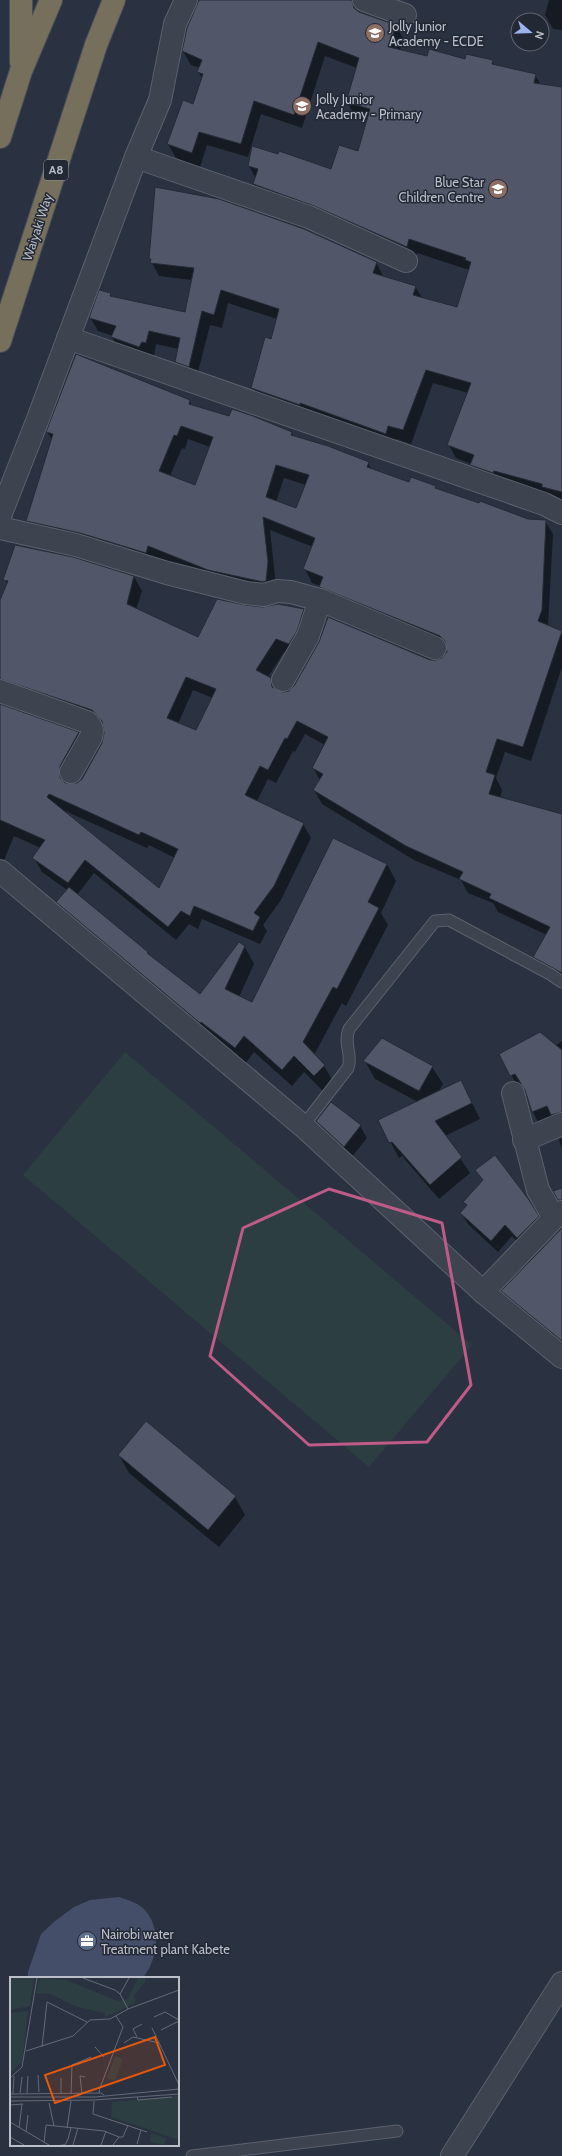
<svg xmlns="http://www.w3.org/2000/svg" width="562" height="2156" font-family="Cabin,sans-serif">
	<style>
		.green { fill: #2d3e42 }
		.water { fill: #444e68 }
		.shadow { fill: #0007; fill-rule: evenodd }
		.building { fill: #515768; stroke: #252a37; fill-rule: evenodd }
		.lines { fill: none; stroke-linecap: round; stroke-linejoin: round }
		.lane-casing { stroke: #5c616d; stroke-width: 13 }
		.street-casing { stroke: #5c616d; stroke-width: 24 }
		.highway-casing { stroke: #494e5a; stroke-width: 24 }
		.lane { stroke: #3e4350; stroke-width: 11 }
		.street { stroke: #3e4350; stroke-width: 22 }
		.highway { stroke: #756f5c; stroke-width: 22 }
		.marked { fill: none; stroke: #bf5b87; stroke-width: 3; stroke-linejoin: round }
		.labels { text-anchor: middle; stroke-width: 3; stroke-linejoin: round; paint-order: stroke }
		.shield { fill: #232835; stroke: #8d929d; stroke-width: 1 }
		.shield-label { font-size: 12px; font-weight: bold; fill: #bbbfca }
		.poi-label { font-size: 13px; fill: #bbbfca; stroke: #232835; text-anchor: start }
		.street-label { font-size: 13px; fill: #bbbfca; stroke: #232835 }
		.inset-road { fill: none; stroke: #646a77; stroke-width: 1 }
		.view { fill: #e8590c; fill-opacity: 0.15; stroke: #e8590c; stroke-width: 2 }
		.inset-edge { fill: none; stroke: #bbbfca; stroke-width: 2 }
	</style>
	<rect width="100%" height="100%" fill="#2a3140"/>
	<polygon class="green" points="125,1052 472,1345 369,1467 23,1175"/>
	<path class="water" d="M119,1897C128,1900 138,1903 144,1909C162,1928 158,1959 143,1978H28V1972L41,1934L55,1921L74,1907L90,1900Z"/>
	<g class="shadow">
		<path d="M200,0H381L360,9L359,13L396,26L404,40L400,50L428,57L492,61L495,66L535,75L541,85L562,89V503L479,478L471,464L456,458L448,444L468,393L433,383L411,444L396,439L393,447L260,401L252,388L271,340L277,319L228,303L222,328L210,325L196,380L184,375L176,362L178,349L156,344L154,356L120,351L112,337L113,336L98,331L90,317L110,294L112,298L186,313L192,280L159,276L150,259L376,262L384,278L415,286L422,298L457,308L469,270L417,253L414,260L262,198L254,184L256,179L249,166L253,148L251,147L248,157L207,145L200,167L176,158L168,144L194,105L203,79L198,72L200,68L191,65L183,51ZM325,56L357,68L347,102L355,116L368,120L359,153L331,170L251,147L261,114L302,128Z"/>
		<polygon points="549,0 562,0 562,30 553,29 545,15"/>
		<path d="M190,401L192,406L291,432L294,437L368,463L371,469L409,484L435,486L437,490L528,520L545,521L553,534L548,626L562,631V667L531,761L505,752L496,778L502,790L500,798L562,815V982L542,971L535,957L547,935L498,912L493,903L468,893L461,880L414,860L322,804L314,790L320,780L313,768L325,745L305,734L295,752L293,751L276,783L268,779L257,801L303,824L311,838L281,900L263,925L267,931L260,944L202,919L198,929L189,924L176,940L94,873L77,895L148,953L150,957L200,995L239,944L245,947L254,964L239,997L252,1004L387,864L396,881L381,913L388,925L346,1006L342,1003L314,1055L324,1066L334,1083L324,1092L304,1072L292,1086L254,1052L245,1064L67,919L58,902L67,890L42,872L34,858L41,848L14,836L0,870V705L78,733L86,747L67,783L77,784L82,779L105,738L104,727L12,692L0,695V602L8,585L5,579L134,577L142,591L136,610L199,639L244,606L303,609L311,623L297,657L284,652L268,677L277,690L283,694L430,661H437L444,658L447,649L328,600L321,586L312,583L305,569L313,547L270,530L275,577L274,595L35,534L27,521L52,440L47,432ZM188,439L210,447L196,486L170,476L182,448L185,449ZM284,478L306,485L297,510L276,502ZM193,690L213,698L197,732L178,724ZM63,810L147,848L149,845L175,858L160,890Z"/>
		<polygon points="562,1041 562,1128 540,1126 533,1112 527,1092 523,1087 519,1089 500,1054 555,1046"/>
		<polygon points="365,1061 432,1067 443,1084 438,1092 461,1082 469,1097 480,1119 445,1136 470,1173 439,1199 402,1156 399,1158 379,1120 418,1102 375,1079"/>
		<polygon points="318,1121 360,1126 367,1138 351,1158 325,1134"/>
		<polygon points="562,1138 562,1149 559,1140"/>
		<polygon points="477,1170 538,1217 544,1228 524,1249 512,1236 498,1252 468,1224 461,1213 467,1207 464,1202 483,1181"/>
		<polygon points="562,1230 562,1347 510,1305 503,1291"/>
		<polygon points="119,1455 235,1497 245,1515 219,1547 129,1473"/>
	</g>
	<g class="building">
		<polygon points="199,0 352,0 354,8 359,12 396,25 389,47 427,56 429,49 465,59 466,54 493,60 492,64 536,74 534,83 562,87 562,492 542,487 542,484 494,471 493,473 470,465 474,455 447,445 471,383 426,370 403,430 388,426 386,434 300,403 300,405 251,388 265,337 271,339 279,309 221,290 214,315 202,311 189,367 175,362 180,338 149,331 146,343 142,342 139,347 111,337 116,326 89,318 99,290 111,293 110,296 185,312 194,268 150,263 151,259 149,259 155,187 219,199 304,229 377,262 373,273 416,286 413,295 457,307 471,262 465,260 466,258 409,239 407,247 314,206 253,184 258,169 248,166 252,146 278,154 279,151 331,169 339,145 358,151 370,109 346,102 359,58 318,42 294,115 254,101 241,144 199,132 192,153 167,144 183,100 193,104 203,74 197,72 202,60 182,51 187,28"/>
		<path d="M76,354L190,400L189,404L229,416L232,409L253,416L292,432L291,435L328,446L369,462L367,467L409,482L411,477L436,486L435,488L479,503L480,501L528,519L546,520L542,610L538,621L562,631L523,747L497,739L486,772L495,775L489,794L562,814V973L533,957L550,927L489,898L491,894L459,879L463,872L406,846L313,790L323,774L312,768L328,737L297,721L287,739L285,738L268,770L260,766L245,795L304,823L274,886L254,913L260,917L253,931L194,906L190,916L181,911L168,927L85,860L68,883L32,858L45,840L0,820V704L79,732L60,766V778L65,783H77L82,779L102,743L104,733L102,721L92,710L0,679V600L8,581L3,580L15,545L73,557L134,576L127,604L198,637L217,599L245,605L263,607L278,604L304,609L297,631L289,644L276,639L256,670L271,678L272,687L283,692L289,691L294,686L319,642L328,617L430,660H436L442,658L447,652L445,641L440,636L319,587L323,577L303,569L315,538L263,517L268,562L266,581L263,582L208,570L148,546L146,553L80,533L26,521L53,434L46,432ZM181,426L213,437L195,485L159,471L174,435L177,436ZM276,465L309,475L296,508L266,497ZM186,677L216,689L196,730L167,718ZM49,794L139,835L141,832L178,849L159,888L47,797Z"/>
		<polygon points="333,838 387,864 368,902 379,908 337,989 333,987 303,1042 325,1065 314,1076 294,1056 282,1070 244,1036 235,1048 201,1022 200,1023 56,902 69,887 148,952 147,953 200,994 239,942 245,946 225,989 252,1002"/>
		<polygon points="540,1032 562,1050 562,1112 551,1115 547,1106 532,1112 525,1090 515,1074 510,1076 499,1054"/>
		<polygon points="382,1038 433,1066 419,1091 363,1061"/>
		<polygon points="461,1080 472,1103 435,1121 462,1157 430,1185 392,1142 389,1143 378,1120"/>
		<polygon points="331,1102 361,1125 344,1147 316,1121"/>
		<polygon points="495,1155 529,1200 539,1216 517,1238 505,1225 491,1241 460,1213 467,1205 463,1202 483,1180 475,1170"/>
		<polygon points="562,1188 562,1200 558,1200 553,1191"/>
		<polygon points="562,1228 562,1341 501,1291"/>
		<polygon points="146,1421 236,1496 208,1530 118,1455"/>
	</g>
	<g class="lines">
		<defs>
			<g id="lane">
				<path d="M303,1126L348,1068C353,1055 343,1044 349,1029L435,921L449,920L550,974L562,982"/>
				<polyline points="192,2156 397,2131"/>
			</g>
			<g id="street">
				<polyline points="364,0 405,15"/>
				<polyline points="136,157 309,217 406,261"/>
				<polyline points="68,338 544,504 562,513"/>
				<polyline points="0,516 36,424 136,157 160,100 175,24 186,0"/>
				<polyline points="0,528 76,545 167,573 246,593 264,595 277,591 291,592 320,600 308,636 283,680"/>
				<polyline points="320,600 435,648"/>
				<path d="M0,691L87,722C92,727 93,730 91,737L71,772"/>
				<polyline points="0,871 303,1126 483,1292 562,1357"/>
				<polyline points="513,1093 538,1190 554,1218"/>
				<polyline points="524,1140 562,1124"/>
				<polyline points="483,1292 554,1218 562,1212"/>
				<polyline points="452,2156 562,1983"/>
			</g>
			<g id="highway">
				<polyline points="21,62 21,0"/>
				<polyline points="0,137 21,71 51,0"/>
				<polyline points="0,341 96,45 114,0"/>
			</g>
		</defs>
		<use href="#lane" class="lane-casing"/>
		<use href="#street" class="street-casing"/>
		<use href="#highway" class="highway-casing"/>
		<use href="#lane" class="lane"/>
		<use href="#street" class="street"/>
		<use href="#highway" class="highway"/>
	</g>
	<path class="marked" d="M329,1189L442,1223L471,1385L427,1442L309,1445L210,1356L243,1228Z"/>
	<defs>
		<symbol id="school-disc" viewBox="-11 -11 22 22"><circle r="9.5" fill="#8d6e63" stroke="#232835"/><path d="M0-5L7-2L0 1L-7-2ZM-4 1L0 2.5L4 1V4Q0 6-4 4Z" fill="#fff"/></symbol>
		<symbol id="office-disc" viewBox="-11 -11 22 22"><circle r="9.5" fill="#5c6f8a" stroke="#232835"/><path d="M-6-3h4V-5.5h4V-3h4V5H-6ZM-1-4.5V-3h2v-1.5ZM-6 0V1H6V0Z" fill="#fff"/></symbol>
	</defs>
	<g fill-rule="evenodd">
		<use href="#school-disc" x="364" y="22" width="22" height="22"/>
		<use href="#school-disc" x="291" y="95" width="22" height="22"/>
		<use href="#school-disc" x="487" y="178" width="22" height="22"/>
		<use href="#office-disc" x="76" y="1930" width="22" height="22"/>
	</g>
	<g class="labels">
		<rect class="shield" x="44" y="160" width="24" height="20" rx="3"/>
		<g class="shield-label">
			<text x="56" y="174">A8</text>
		</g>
		<g class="poi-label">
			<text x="389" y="31">Jolly Junior<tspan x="389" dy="15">Academy - ECDE</tspan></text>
			<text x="316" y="104">Jolly Junior<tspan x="316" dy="15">Academy - Primary</tspan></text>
			<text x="484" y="187" text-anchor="end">Blue Star<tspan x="484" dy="15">Children Centre</tspan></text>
			<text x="101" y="1939">Nairobi water<tspan x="101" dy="15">Treatment plant Kabete</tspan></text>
		</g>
		<g class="street-label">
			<text transform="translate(37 227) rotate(-72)" y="5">Waiyaki Way</text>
		</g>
	</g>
	<g transform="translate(10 1977)">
		<rect width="169" height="169" fill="#2a3140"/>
		<path d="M0,1H24L20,29L0,33ZM30,1L56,3L108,24L118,22L128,1H135V5L124,19L125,26L95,40V36L67,30L40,17L26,16ZM18,34L12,85L0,96V36ZM105,79L113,82L105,104L97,101ZM169,119V163L101,140L102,125ZM141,156L156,161L154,168L140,165Z" fill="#2d3e42"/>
		<path class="inset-road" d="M73,1L105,13L110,17L118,32M110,17L119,1M144,40L155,35L169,43M142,51L169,108M151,53L169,44M127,60L123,52L132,47M114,66L123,60L149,66M32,70L37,25L77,45M85,70L94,80M16,74L63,59L80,43L100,42L118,32L169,13M28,98L29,115M0,101L12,90L27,1M10,116L12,100M17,116L18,99M0,117L90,116M3,117L4,99M51,117V101M61,117L62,88L81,80M72,117L70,99L75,100M94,118L89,115L90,111L113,50L106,39M0,120H85L169,112M127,120L128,123L162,120M0,124L84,123L169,117M84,124L83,137L137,155M39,126L44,149M0,128L13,127M0,145L39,168M9,151L12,127M57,151L61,124M16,155L18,138M0,160L14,168M34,166L36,148L94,154L109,160M127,167L131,153M51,168H55L58,162L61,151M63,168L68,151M91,168L96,154M103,168L109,160H113L118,148"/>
		<path class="view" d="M145,60L155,88L45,126L35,98Z"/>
		<rect width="169" height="169" class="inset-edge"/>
	</g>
	<g transform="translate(530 32) rotate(109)"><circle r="19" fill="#232835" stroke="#606471"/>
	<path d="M0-3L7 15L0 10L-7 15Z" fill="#9db1ed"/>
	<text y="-6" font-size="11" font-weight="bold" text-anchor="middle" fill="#bbbfca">N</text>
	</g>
</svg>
